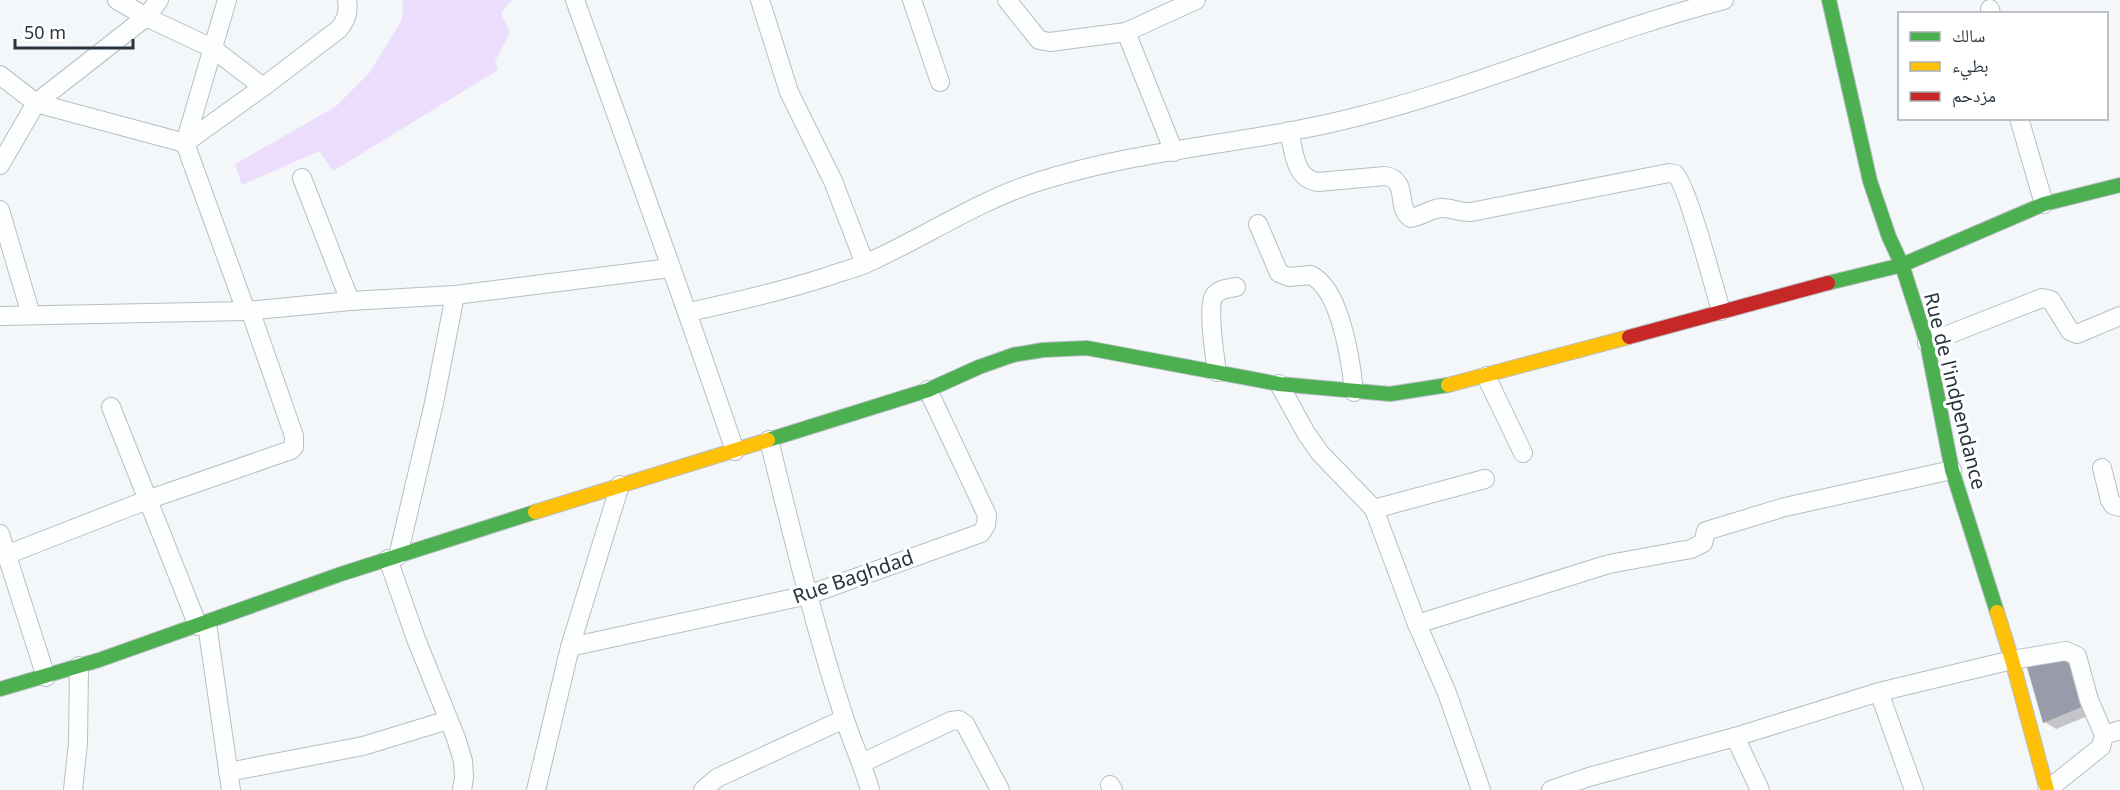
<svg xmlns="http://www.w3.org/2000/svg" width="2120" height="790" font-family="'Noto Sans','Noto Naskh Arabic',sans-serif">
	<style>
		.green { fill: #ecddfc }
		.shadow { fill: #0003 }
		.building { fill: #999aaa }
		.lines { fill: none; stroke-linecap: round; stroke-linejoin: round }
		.street-casing { stroke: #b8bec4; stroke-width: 20 }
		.fast-casing { stroke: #b8bec4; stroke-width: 16 }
		.slow-casing { stroke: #b8bec4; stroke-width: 16 }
		.jam-casing { stroke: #b8bec4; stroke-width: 16 }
		.street { stroke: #fdfefe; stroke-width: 18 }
		.fast { stroke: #4caf50; stroke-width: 14 }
		.slow { stroke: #ffc107; stroke-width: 14 }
		.jam { stroke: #c62828; stroke-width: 14 }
		.labels { text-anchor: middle; stroke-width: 6; stroke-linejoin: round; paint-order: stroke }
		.street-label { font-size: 20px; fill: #28343e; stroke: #fff }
	</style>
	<rect width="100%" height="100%" fill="#f4f7fa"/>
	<polygon class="green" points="403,0 512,0 501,13 510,33 495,61 498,70 333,171 319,151 242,185 235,164 335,107 370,72 402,20"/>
	<polygon class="shadow" points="2067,659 2078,666 2095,713 2056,729 2045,722"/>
	<polygon class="building" points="2067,658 2084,706 2043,723 2026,664"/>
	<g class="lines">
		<defs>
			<g id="street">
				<polyline points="117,0 146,17 212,48 263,87"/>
				<polyline points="227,0 185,143 246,311"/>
				<path d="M575,0C629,150 684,300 735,451"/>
				<polyline points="760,0 789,92 833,181 865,264"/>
				<polyline points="912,0 940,82"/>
				<polyline points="1007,0 1039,40 1050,42 1126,32 1196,0"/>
				<polyline points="1990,9 1991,14"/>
				<polyline points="1126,32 1174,152"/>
				<polyline points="0,75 36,103 185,143"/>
				<polyline points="2019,118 2044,204"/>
				<path d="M1289,131C1294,150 1294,179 1318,182L1385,176C1410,180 1395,208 1411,218C1422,216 1430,209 1441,208C1450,207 1460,213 1471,212L1669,173L1675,174C1686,182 1715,290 1721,311"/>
				<path d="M185,143L263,87L339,29C346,21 349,11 347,0"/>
				<polyline points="0,165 36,103 146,17 159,0"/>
				<polyline points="302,178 350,301"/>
				<polyline points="0,210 31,315"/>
				<path d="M1258,224L1279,273L1289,277L1311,275C1341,290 1351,362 1354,392"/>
				<path d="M689,312C735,302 780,292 826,277C839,272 854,269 867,263C923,238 976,202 1034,183C1140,148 1253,144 1360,116C1483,85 1600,32 1724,0"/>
				<polyline points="0,316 246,311 350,301 455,295 670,268"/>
				<polyline points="1927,343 2042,298 2051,300 2070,331 2077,334 2120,316"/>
				<path d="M1217,372C1215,358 1207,305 1214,296C1219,289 1228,288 1236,287"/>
				<polyline points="1486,376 1523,453"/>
				<polyline points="1279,384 1306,433 1320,453 1374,509 1417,624 1447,693 1481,790"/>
				<polyline points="111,407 198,626"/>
				<path d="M769,440C792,533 814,626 844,717C852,742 863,765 870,790"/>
				<polyline points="2102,468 2110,500 2113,505 2120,507"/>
				<polyline points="1374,509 1485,479"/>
				<polyline points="0,534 46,677"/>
				<polyline points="6,555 147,500 291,450 294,447 294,436 250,310"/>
				<polyline points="398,556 434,403 455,295"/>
				<polyline points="388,559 416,639 456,738 463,761 464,777 462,790"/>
				<polyline points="207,624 231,790"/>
				<polyline points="1417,624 1609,564 1691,549 1703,543 1706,531 1785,507 1952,470"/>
				<polyline points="570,647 808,595 981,533 986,525 987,515 928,390"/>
				<polyline points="1879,692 1914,790"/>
				<polyline points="1735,737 1760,790"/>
				<polyline points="862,763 951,721 959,720 965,724 1000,790"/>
				<polyline points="228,772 363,746 448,720"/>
				<polyline points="1110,785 1113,790"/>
				<polyline points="73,790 78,743 79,666"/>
				<polyline points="536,790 570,647 620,485"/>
				<polyline points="703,790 717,778 844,719"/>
				<polyline points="1551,790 1589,777 1735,737 1879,692 2012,660 2066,651 2077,656 2089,700 2104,735"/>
				<polyline points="2047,790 2101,747 2104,735 2120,730"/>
			</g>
			<g id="fast">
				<polyline points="1829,0 1870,181 1889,237 1902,265 1927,343 1952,470 1997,612"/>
				<polyline points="1828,283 1902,265 2044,204 2120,185"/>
				<polyline points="768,440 928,390 979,367 1013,355 1043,350 1087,348 1279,384 1390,394 1448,385"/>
				<polyline points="0,689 99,660 341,574 535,512"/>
			</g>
			<g id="slow">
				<polyline points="1448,385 1629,337"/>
				<polyline points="535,512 768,440"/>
				<polyline points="1997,612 2012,660 2047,790"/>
			</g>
			<polyline id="jam" points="1629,337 1828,283"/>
		</defs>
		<use href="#street" class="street-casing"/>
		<use href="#fast" class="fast-casing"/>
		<use href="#slow" class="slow-casing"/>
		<use href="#jam" class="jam-casing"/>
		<use href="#street" class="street"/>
		<use href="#fast" class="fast"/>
		<use href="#slow" class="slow"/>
		<use href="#jam" class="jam"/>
	</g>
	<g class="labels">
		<g class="street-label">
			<text transform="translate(1955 391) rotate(76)" y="7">Rue de l'indpendance</text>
			<text transform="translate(853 577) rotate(-19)" y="7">Rue Baghdad</text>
		</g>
	</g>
	<rect x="1898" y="12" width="210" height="108" fill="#ffffff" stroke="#a9aeb2" stroke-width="1.5"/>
	<rect x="1910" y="32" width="30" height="9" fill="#4caf50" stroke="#a9aeb2" stroke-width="1.5"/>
	<text x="1952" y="42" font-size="18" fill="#28343e">سالك</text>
	<rect x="1910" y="62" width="30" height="9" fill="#ffc107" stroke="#a9aeb2" stroke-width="1.5"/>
	<text x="1952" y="72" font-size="18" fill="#28343e">بطيء</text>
	<rect x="1910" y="92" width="30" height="9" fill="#c62828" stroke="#a9aeb2" stroke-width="1.5"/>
	<text x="1952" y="102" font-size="18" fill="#28343e">مزدحم</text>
	<path d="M15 39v9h118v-9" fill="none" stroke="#28343e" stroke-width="3"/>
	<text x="24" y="39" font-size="18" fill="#28343e" stroke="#ffffff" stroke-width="4.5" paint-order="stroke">50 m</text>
</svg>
